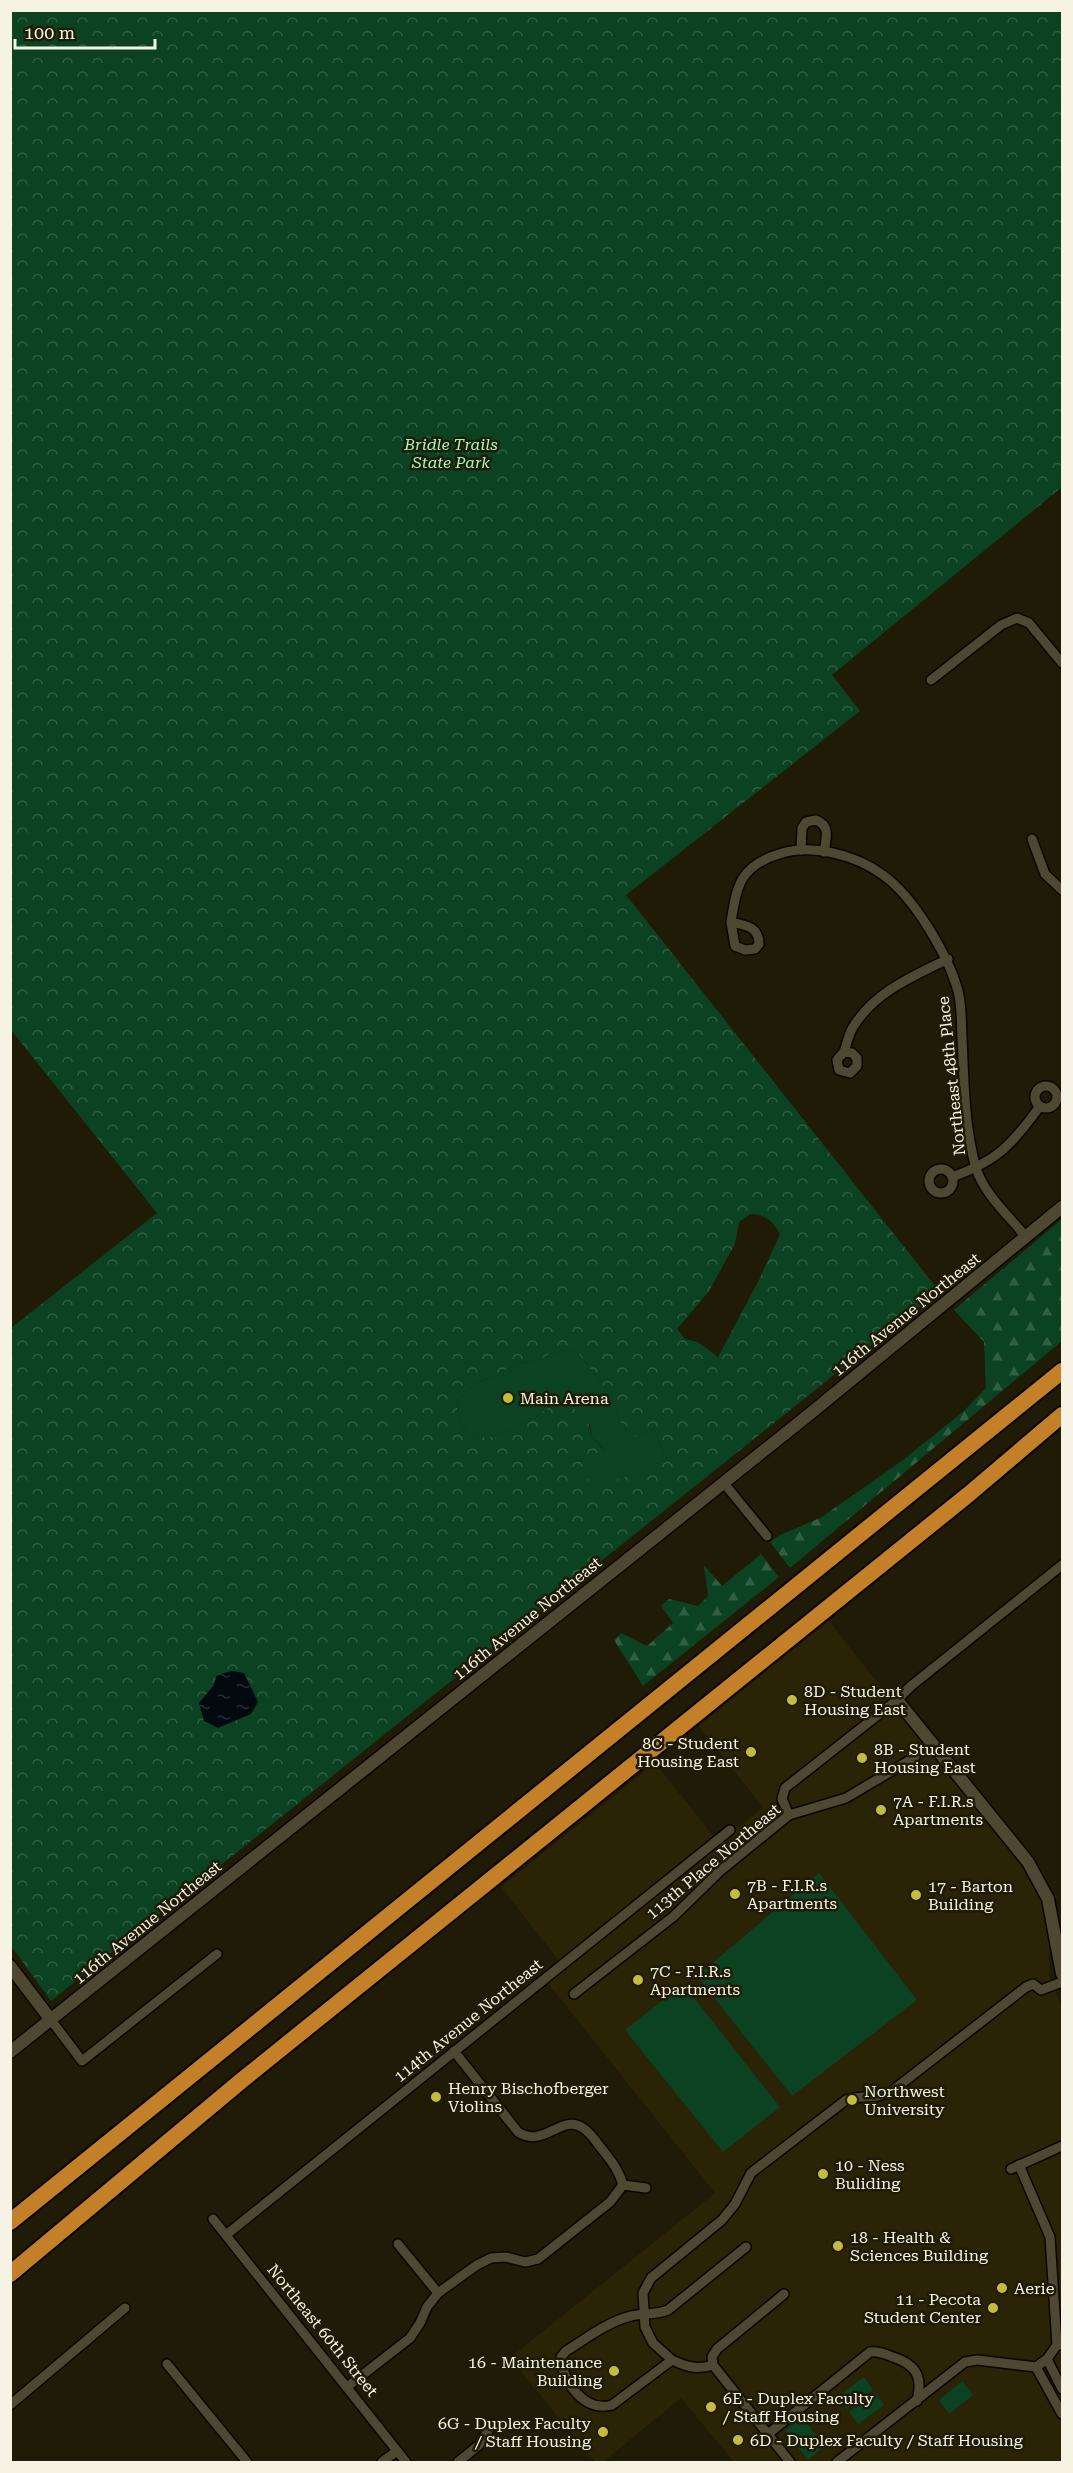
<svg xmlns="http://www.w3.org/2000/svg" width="1073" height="2473" font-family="'Roboto Serif',serif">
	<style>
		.built { fill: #2a2306 }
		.grass { fill: #0b4222 }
		.forest { fill: url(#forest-firs) }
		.park { fill: url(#park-crowns); fill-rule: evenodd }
		.water { fill: url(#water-ripples) }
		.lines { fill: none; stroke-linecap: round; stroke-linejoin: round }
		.street-casing { stroke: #0a0500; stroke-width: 12 }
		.secondary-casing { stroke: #0a0500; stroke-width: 15 }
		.highway-casing { stroke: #0a0500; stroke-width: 20 }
		.street { stroke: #4e4832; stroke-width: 9 }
		.secondary { stroke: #4e4832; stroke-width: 12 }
		.highway { stroke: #c38029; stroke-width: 16 }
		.poi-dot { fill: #c3bd3f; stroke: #201b06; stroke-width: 2 }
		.labels { text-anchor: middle; stroke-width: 5; stroke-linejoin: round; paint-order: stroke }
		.park-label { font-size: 16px; font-style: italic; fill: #9efcba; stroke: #201b06 }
		.street-label { font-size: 16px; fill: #f6f3e5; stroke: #201b06 }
		.poi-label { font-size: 16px; fill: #f6f3e5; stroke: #201b06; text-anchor: start }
	</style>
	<defs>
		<pattern id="forest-firs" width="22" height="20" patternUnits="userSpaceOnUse" patternTransform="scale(1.5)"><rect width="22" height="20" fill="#0b4222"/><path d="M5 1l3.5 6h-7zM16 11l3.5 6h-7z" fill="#2f5e42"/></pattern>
		<pattern id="park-crowns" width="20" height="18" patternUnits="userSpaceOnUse" patternTransform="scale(1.5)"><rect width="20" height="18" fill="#0b4222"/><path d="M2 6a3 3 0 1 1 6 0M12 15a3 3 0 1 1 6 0" fill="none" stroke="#2f5e42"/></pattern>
		<pattern id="water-ripples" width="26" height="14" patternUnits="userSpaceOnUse" patternTransform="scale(1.5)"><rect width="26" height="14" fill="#020a0f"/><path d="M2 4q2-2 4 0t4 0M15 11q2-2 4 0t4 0" fill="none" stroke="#282e32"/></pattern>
	</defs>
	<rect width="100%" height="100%" fill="#201b06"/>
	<polygon class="built" points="829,1621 1041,1891 1049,1943 1049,1976 1062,2007 1062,2462 734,2462 681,2398 603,2462 595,2462 510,2358 715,2193 547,1982 564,1967 501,1887 655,1763 719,1843 763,1807 698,1726"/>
	<g class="grass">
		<path d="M565,1350L578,1353L611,1395L620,1421L631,1438L653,1428L667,1459L593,1491L580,1460L604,1449L591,1436L590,1424L556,1400C548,1413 504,1436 488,1437C466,1440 454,1419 458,1400L473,1385L520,1363L538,1361L549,1354Z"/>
		<polygon points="819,1873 917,2000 792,2096 697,1976"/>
		<polygon points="683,1984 780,2107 723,2152 625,2030"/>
		<polygon points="864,2377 873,2390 847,2409 837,2397"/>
		<polygon points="962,2381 973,2395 949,2414 939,2400"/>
		<polygon points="875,2392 884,2405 858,2424 849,2412"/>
		<polygon points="801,2417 825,2446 808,2460 785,2431"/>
	</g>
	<g class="forest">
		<polygon points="1062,1219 1062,1341 790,1568 770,1542 780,1535 822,1517 903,1460 965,1410 986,1388 984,1342 954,1310"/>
		<polygon points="761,1554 779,1577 643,1686 614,1640 621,1633 647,1646 673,1623 661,1606 669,1599 698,1606 708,1596 704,1565 722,1586"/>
	</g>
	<path class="park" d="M11,11H1062V487L832,675L860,711L626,895L939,1291L51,2001L11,1946V1328L157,1213L11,1030ZM750,1214C765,1214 773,1221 780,1234L759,1280L718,1357L698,1342L685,1339L677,1329L709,1291L735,1244L739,1222ZM565,1350L578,1353L611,1395L620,1421L631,1438L653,1428L667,1459L593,1490L580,1460L604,1450L591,1436L587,1416L556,1399C550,1413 503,1436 488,1437C466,1440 454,1419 458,1400L473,1385L520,1363L538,1361L549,1354Z"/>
	<polygon class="water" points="232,1671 244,1673 258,1702 251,1714 218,1728 204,1721 199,1703 213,1686 217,1675"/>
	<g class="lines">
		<defs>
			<g id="street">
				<polyline points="931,680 1001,625 1017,618 1029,623 1062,663"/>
				<polyline points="1032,839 1045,874 1062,890"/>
				<path d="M801,850L802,828L806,822L816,820C831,826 826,839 824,852"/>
				<path d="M731,922L735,946L745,950L755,949L759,944C759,927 746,925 731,922C737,885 740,866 779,854C811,843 856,855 883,875C914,897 948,955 958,991C962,1005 961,1022 962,1037C964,1080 964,1126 976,1168C984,1194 1009,1216 1026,1237"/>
				<path d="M844,1052L852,1053L857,1058V1066L850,1073L839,1070L837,1060C839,1056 844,1054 845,1049C847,1042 849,1034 853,1027C875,992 911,977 948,959"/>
				<circle cx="1046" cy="1097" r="11"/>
				<circle cx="941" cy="1181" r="12"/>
				<path d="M952,1177C997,1161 1012,1145 1040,1106"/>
				<polyline points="723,1482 767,1536"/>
				<polyline points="789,1815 782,1799 785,1788 897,1700 911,1686 1062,1565"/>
				<polyline points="574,1994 674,1916 720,1871 789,1815 846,1798 915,1757"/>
				<polyline points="51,2020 82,2061 217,1954"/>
				<path d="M454,2051L518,2132C544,2149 561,2113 583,2128C591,2133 596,2142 602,2149C611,2161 619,2170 623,2185"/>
				<polyline points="1019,2165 1050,2237 1057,2345"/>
				<polyline points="1011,2169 1062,2146"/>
				<polyline points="623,2185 646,2188"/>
				<polyline points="213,2219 406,2462"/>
				<polyline points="226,2235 730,1830"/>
				<polyline points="398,2244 438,2293"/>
				<path d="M746,2247L668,2310C656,2315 644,2313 631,2316C607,2322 587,2338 566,2351L561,2357C562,2382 585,2413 612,2405L672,2360C687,2367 697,2370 713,2365L712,2357L717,2349L784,2294"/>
				<polyline points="1047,2359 1062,2389"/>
				<path d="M672,2360L653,2343L645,2327L643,2293L651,2278L722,2220L735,2204L751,2173L846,2100C862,2094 878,2100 892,2091L1026,1987L1033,1984L1041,1990L1062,1982"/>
				<polyline points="167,2364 247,2462"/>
				<polyline points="713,2365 790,2462"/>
				<polyline points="1036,2367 1062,2414"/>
				<polyline points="347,2387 410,2338 420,2323 427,2307 438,2293 477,2265 491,2258 506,2257 525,2262 538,2259 610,2202 623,2185"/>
				<polyline points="10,2405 125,2308"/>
				<path d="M768,2434L870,2352C879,2351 885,2354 893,2357C917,2365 923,2377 917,2401"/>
				<polyline points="382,2462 397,2451"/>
				<polyline points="458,2462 479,2445 492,2424"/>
				<polyline points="837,2462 965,2362 977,2360 1036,2367 1047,2359 1057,2345 1062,2345"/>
			</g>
			<g id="secondary">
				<polyline points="897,1700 1028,1862 1048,1899 1062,1974"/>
				<polyline points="10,1966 51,2020"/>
				<polyline points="10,2052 806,1417 1062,1207"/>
			</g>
			<g id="highway">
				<polyline points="10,2222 1062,1371"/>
				<polyline points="10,2274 241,2081 969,1494 1062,1415"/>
			</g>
		</defs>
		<use href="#street" class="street-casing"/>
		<use href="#secondary" class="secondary-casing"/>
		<use href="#highway" class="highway-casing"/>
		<use href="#street" class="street"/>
		<use href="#secondary" class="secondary"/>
		<use href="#highway" class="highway"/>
	</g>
	<g class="poi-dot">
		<circle cx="508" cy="1398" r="6"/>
		<circle cx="792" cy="1700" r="6"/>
		<circle cx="751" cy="1752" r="6"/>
		<circle cx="862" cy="1758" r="6"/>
		<circle cx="881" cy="1810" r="6"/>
		<circle cx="735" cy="1894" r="6"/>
		<circle cx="916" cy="1895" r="6"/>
		<circle cx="638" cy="1980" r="6"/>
		<circle cx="436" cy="2097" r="6"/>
		<circle cx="852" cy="2100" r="6"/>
		<circle cx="823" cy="2174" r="6"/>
		<circle cx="838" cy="2246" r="6"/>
		<circle cx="1002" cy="2288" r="6"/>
		<circle cx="993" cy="2308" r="6"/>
		<circle cx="614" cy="2371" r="6"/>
		<circle cx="711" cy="2407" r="6"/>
		<circle cx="603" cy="2432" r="6"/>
		<circle cx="738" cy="2440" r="6"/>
	</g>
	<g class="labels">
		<g class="park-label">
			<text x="451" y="450">Bridle Trails<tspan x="451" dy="18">State Park</tspan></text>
		</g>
		<g class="street-label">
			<text transform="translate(951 1076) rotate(-96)" y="6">Northeast 48th Place</text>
			<text transform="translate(906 1314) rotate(-39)" y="6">116th Avenue Northeast</text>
			<text transform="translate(527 1618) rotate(-39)" y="6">116th Avenue Northeast</text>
			<text transform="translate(713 1861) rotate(-40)" y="6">113th Place Northeast</text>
			<text transform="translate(147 1922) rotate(-39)" y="6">116th Avenue Northeast</text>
			<text transform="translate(468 2020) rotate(-39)" y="6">114th Avenue Northeast</text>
			<text transform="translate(323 2330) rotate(51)" y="6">Northeast 60th Street</text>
		</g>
		<g class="poi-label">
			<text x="520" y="1404">Main Arena</text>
			<text x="804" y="1697">8D - Student<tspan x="804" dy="18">Housing East</tspan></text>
			<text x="739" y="1749" text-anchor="end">8C - Student<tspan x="739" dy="18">Housing East</tspan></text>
			<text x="874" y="1755">8B - Student<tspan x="874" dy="18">Housing East</tspan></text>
			<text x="893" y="1807">7A - F.I.R.s<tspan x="893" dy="18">Apartments</tspan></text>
			<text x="747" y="1891">7B - F.I.R.s<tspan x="747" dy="18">Apartments</tspan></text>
			<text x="928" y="1892">17 - Barton<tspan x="928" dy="18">Building</tspan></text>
			<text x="650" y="1977">7C - F.I.R.s<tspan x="650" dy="18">Apartments</tspan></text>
			<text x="448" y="2094">Henry Bischofberger<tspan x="448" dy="18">Violins</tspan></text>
			<text x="864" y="2097">Northwest<tspan x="864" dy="18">University</tspan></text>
			<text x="835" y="2171">10 - Ness<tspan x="835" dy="18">Buliding</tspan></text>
			<text x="850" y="2243">18 - Health &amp;<tspan x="850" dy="18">Sciences Building</tspan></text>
			<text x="1014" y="2294">Aerie</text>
			<text x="981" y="2305" text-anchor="end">11 - Pecota<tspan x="981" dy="18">Student Center</tspan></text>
			<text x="602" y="2368" text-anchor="end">16 - Maintenance<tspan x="602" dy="18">Building</tspan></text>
			<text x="723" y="2404">6E - Duplex Faculty<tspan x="723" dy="18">/ Staff Housing</tspan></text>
			<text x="591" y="2429" text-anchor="end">6G - Duplex Faculty<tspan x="591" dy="18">/ Staff Housing</tspan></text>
			<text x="750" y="2446">6D - Duplex Faculty / Staff Housing</text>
		</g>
	</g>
	<rect width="1073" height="2473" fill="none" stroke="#f6f3e5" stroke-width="24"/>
	<path d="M15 39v9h140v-9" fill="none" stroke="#f6f3e5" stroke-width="3"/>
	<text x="24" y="39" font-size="18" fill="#f6f3e5" stroke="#201b06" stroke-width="4.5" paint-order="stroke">100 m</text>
</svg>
